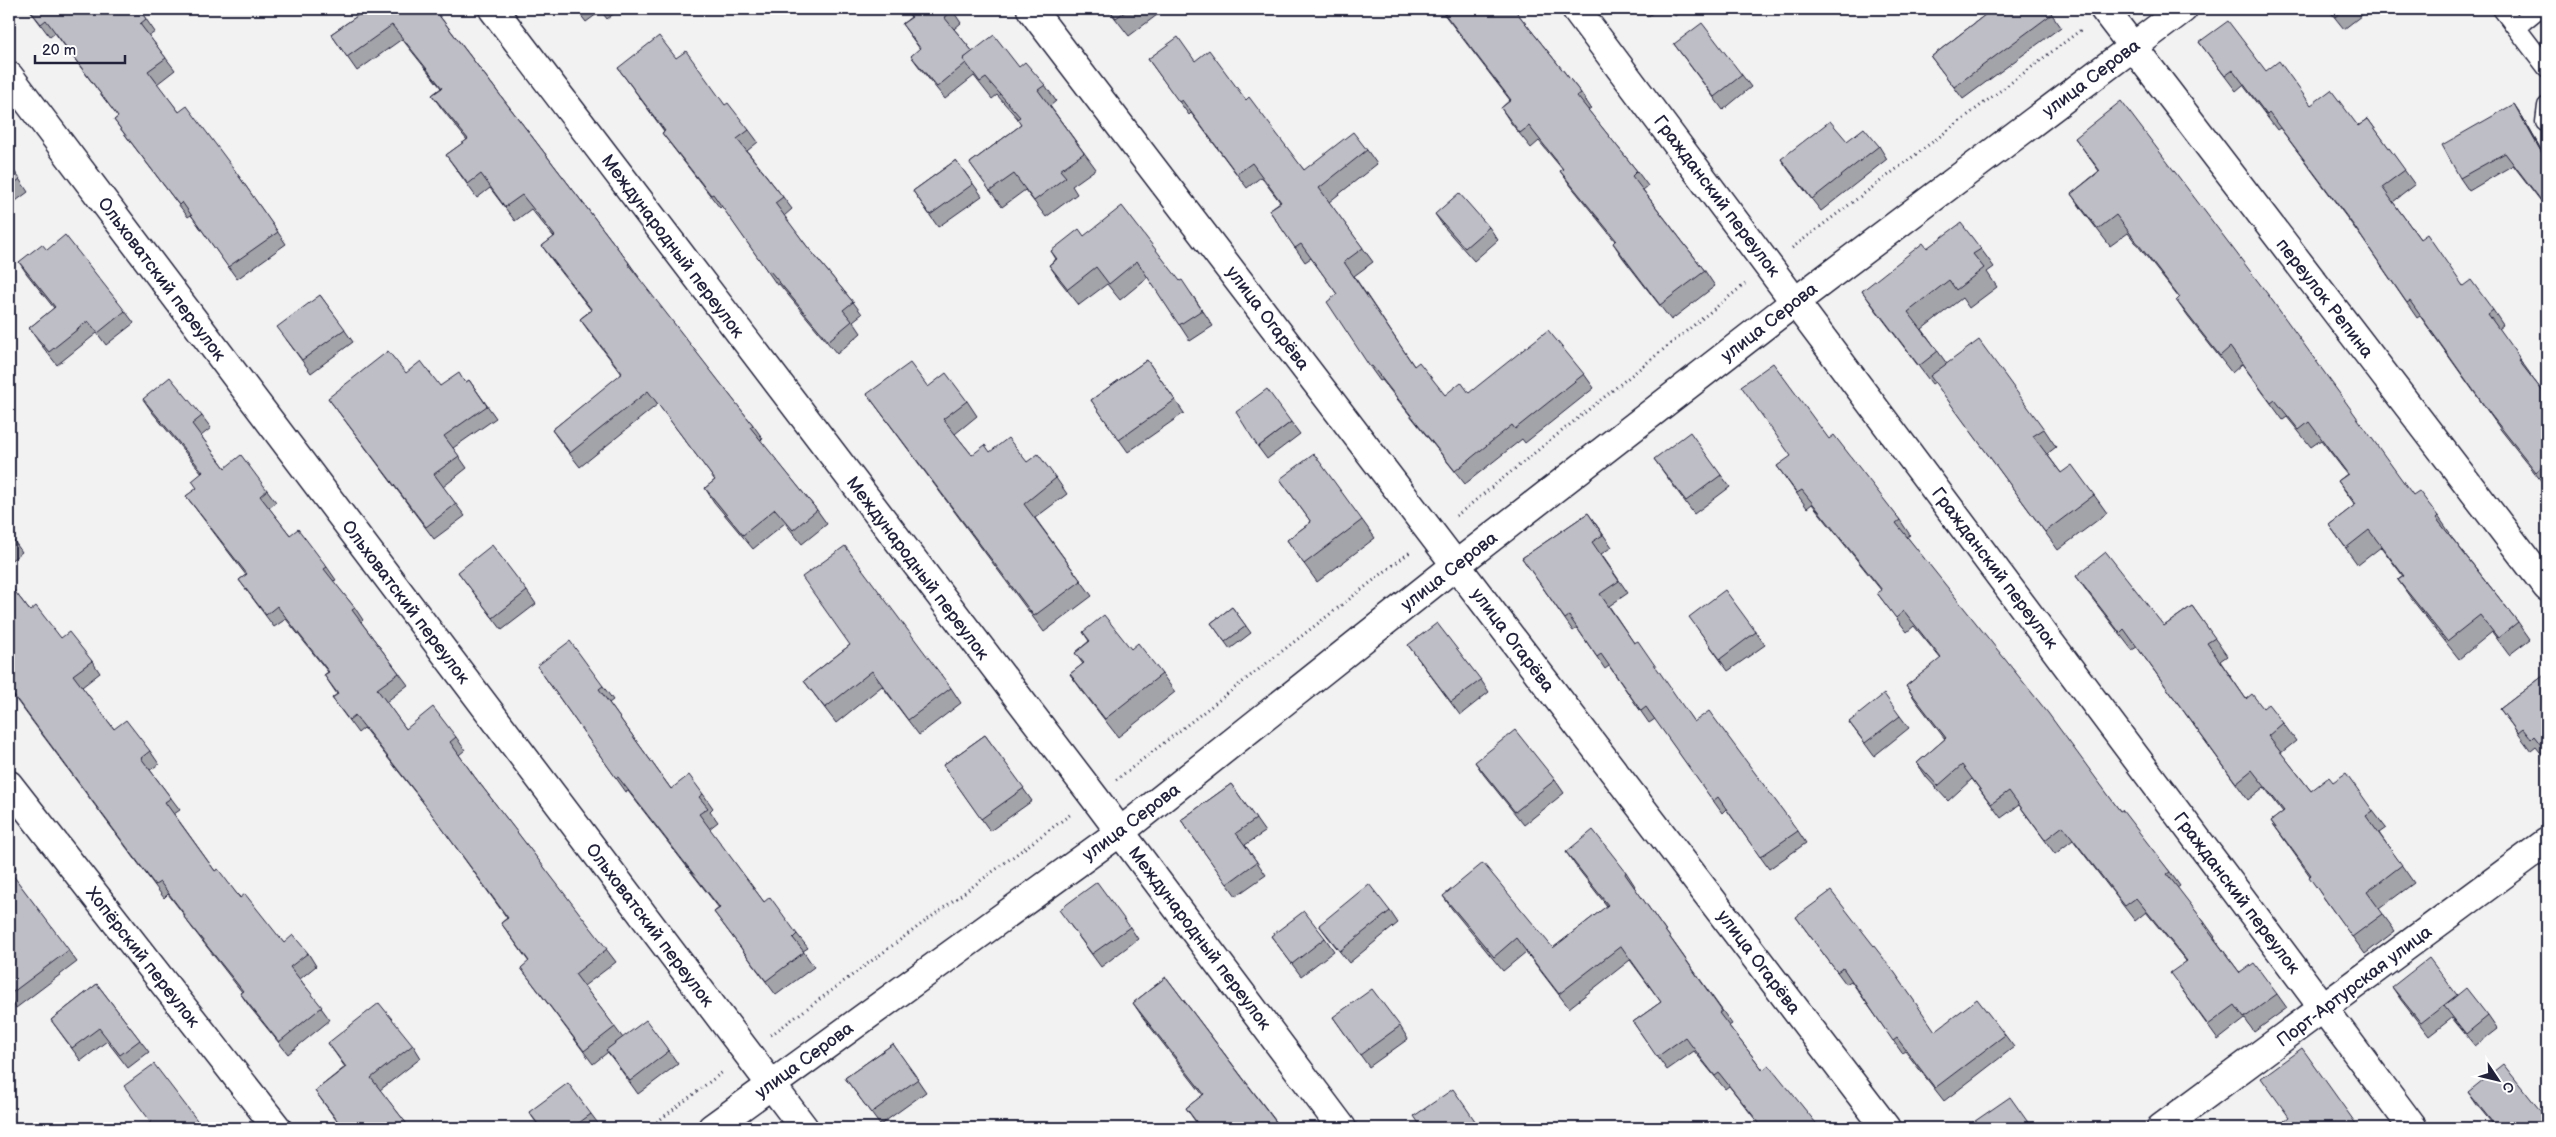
<svg xmlns="http://www.w3.org/2000/svg" width="2556" height="1137" font-family="'Balsamiq Sans',sans-serif">
	<style>
		.lines { fill: none; stroke-linecap: round; stroke-linejoin: round }
		.lane-casing { stroke: #22223b; stroke-width: 21 }
		.street-casing { stroke: #22223b; stroke-width: 31 }
		.path { stroke: #22223b; stroke-width: 3; stroke-dasharray: 1 4; stroke-linecap: butt }
		.lane { stroke: #fff; stroke-width: 18 }
		.street { stroke: #fff; stroke-width: 28 }
		.wall { fill: #a3a3aa; stroke: #22223b }
		.shaded-wall { fill: #85858b; stroke: #22223b }
		.building { fill: #bebec6; stroke: #22223b }
		.labels { text-anchor: middle; stroke-width: 4.5; stroke-linejoin: round; paint-order: stroke }
		.street-label { font-size: 18px; fill: #22223b; stroke: #fff }
	</style>
	<rect width="100%" height="100%" fill="#f2f2f3"/>
	<filter id="ink" filterUnits="userSpaceOnUse"><feTurbulence type="fractalNoise" baseFrequency=".02" numOctaves="2"/><feDisplacementMap in="SourceGraphic" scale="10" xChannelSelector="R" yChannelSelector="G"/><feConvolveMatrix kernelMatrix="1 2 1 2 8 2 1 2 1" color-interpolation-filters="sRGB"/></filter>
	<g filter="url(#ink)">
		<g class="lines">
			<defs>
				<g id="lane">
					<polyline points="2502,9 2547,68"/>
					<polyline points="2516,27 2538,9"/>
					<polyline points="2545,122 2547,106"/>
				</g>
				<g id="street">
					<polyline points="493,9 1094,797 1342,1128"/>
					<polyline points="1031,9 1886,1128"/>
					<polyline points="1576,9 2413,1128"/>
					<polyline points="2104,9 2547,587"/>
					<polyline points="9,76 804,1128"/>
					<polyline points="9,785 277,1128"/>
					<polyline points="712,1128 1120,832 1456,565 1796,301 2183,9"/>
					<polyline points="2161,1128 2547,842"/>
				</g>
			</defs>
			<use href="#lane" class="lane-casing"/>
			<use href="#street" class="street-casing"/>
			<g class="path">
				<polyline points="1792,248 2082,29"/>
				<polyline points="1456,516 1745,284"/>
				<polyline points="1116,780 1410,552"/>
				<polyline points="771,1035 1071,814"/>
				<polyline points="649,1128 724,1071"/>
			</g>
			<use href="#lane" class="lane"/>
			<use href="#street" class="street"/>
		</g>
		<g class="wall">
			<polygon points="29,9 139,9 155,32 149,36 175,70 157,84 179,112 231,165 286,244 237,279 191,215 188,217 123,132 114,120 118,117 55,33 50,37"/>
			<polygon points="356,9 437,9 440,12 438,14 629,263 639,277 638,278 753,425 763,439 760,440 817,510 827,524 802,544 785,523 753,549 714,502 705,488 715,480 658,404 580,467 562,444 552,430 622,374 590,333 580,319 591,310 552,260 542,246 554,237 531,209 515,221 490,188 477,198 446,155 467,140 442,109 432,95 441,88 402,39 357,71 331,34 360,14"/>
			<polygon points="576,9 620,9 607,19 601,11 586,22"/>
			<polygon points="905,9 956,9 953,11 961,23 954,29 973,52 1019,67 1045,85 1056,101 1050,106 1096,169 1072,186 1077,194 1046,217 1025,190 1002,207 970,163 1021,125 1018,119 997,95 992,99 974,76 945,99 920,68 911,56 920,49 902,24 911,17"/>
			<polygon points="1108,9 1165,9 1129,36"/>
			<polygon points="1440,9 1514,9 1581,93 1591,108 1588,110 1637,171 1648,186 1643,190 1705,271 1715,286 1671,320 1623,258 1613,243 1615,241 1571,186 1560,171 1563,170 1539,141 1531,148 1511,123 1501,108 1510,100"/>
			<polygon points="1641,9 1658,9 1647,17"/>
			<polygon points="1670,9 1684,9 1675,16"/>
			<polygon points="1988,9 2048,9 2061,27 1963,99 1931,57 1990,11"/>
			<polygon points="2328,9 2370,9 2344,29"/>
			<polygon points="2199,42 2266,71 2311,105 2358,126 2368,119 2415,185 2393,202 2420,239 2463,286 2493,310 2503,325 2498,329 2531,375 2530,375 2547,397 2547,486 2546,487 2501,430 2420,316 2417,318 2362,238 2280,128 2277,130 2243,85 2236,91"/>
			<polygon points="1674,44 1742,75 1751,87 1723,110"/>
			<polygon points="676,58 725,105 749,130 758,142 747,151 783,197 792,209 784,216 806,245 853,302 862,314 853,321 861,333 837,354 779,284 777,285 722,206 720,208 671,145 662,133 664,131 618,68"/>
			<polygon points="1148,59 1195,61 1246,100 1304,170 1367,150 1377,164 1329,202 1373,262 1354,276 1414,366 1445,395 1469,393 1584,374 1594,388 1525,443 1522,439 1465,484 1382,380 1380,381 1370,367 1337,294 1311,258 1305,262 1269,210 1280,202 1261,177 1247,188 1191,113 1189,115"/>
			<polygon points="2522,116 2547,160 2547,209 2513,165 2469,191 2460,178"/>
			<polygon points="2075,138 2413,495 2438,516 2450,533 2449,534 2518,622 2530,639 2509,655 2492,632 2459,659 2410,597 2398,580 2403,576 2381,547 2358,565 2329,525 2355,505 2338,481 2347,474 2321,440 2311,447 2287,417 2283,420 2242,364 2232,373 2188,317 2176,300 2179,298 2128,233 2110,246 2083,211 2071,194 2099,171"/>
			<polygon points="1847,141 1879,146 1887,159 1821,211 1790,172 1781,159"/>
			<polygon points="956,160 982,196 938,227 913,191"/>
			<polygon points="9,164 28,192 9,206"/>
			<polygon points="1435,214 1489,227 1498,240 1474,261 1444,227"/>
			<polygon points="1084,236 1180,281 1193,296 1213,326 1190,341 1148,277 1120,300 1107,284 1079,305 1060,281 1049,265 1056,259 1051,251"/>
			<polygon points="1927,248 1981,249 1994,267 1987,272 1997,287 1969,308 1962,298 1922,329 1947,364 2044,429 2056,447 2047,454 2061,473 2094,495 2107,513 2058,550 1935,382 1932,384 1875,309 1862,291"/>
			<polygon points="47,250 125,311 134,323 106,345 97,333 57,365 38,341 29,328 54,308 27,274 19,262"/>
			<polygon points="320,295 353,342 311,373 286,339"/>
			<polygon points="1147,360 1184,413 1128,452 1091,400"/>
			<polygon points="406,373 440,386 465,383 469,380 496,418 453,448 467,468 443,487 465,516 434,539 328,398"/>
			<polygon points="928,387 967,401 977,416 955,434 972,455 990,452 1027,462 1056,478 1067,494 1035,518 1092,596 1044,632 867,394"/>
			<polygon points="143,399 202,416 211,428 201,436 225,468 267,490 276,502 269,508 290,535 327,567 336,580 333,581 355,608 363,620 361,622 408,685 386,702 406,729 456,737 465,750 459,755 474,776 616,962 584,986 623,1038 669,1051 678,1064 638,1094 608,1052 593,1064 521,968 529,962 501,923 507,918 426,806 364,728 358,733 332,698 337,694 324,675 328,672 286,619 274,627 248,592 239,580 246,575 186,496 197,489 202,473 152,412"/>
			<polygon points="1291,422 1300,434 1267,459 1258,447"/>
			<polygon points="1829,439 1900,520 1910,535 1907,537 2120,811 2170,872 2180,886 2177,888 2205,923 2215,937 2214,938 2240,973 2277,994 2287,1008 2254,1032 2245,1019 2218,1040 2180,987 2186,961 2146,912 2135,921 2073,840 2055,854 2019,805 2001,818 1972,779 1948,801 1927,778 1917,763 1945,739 1916,701 1906,686 1941,659 1914,626 1907,632 1877,593 1881,590 1812,504 1807,508 1777,466"/>
			<polygon points="1654,459 1721,475 1730,487 1694,514"/>
			<polygon points="1280,479 1362,520 1375,538 1317,582 1287,540 1311,522"/>
			<polygon points="1588,513 1612,547 1601,554 1628,593 1609,606 1634,643 1694,722 1798,831 1806,843 1769,869 1726,809 1722,813 1655,719 1649,723 1609,666 1605,669 1577,628 1573,631 1522,558"/>
			<polygon points="9,534 22,552 9,562"/>
			<polygon points="458,572 527,591 536,604 502,630"/>
			<polygon points="2076,576 2164,626 2192,606 2227,656 2220,661 2246,699 2263,708 2283,723 2296,741 2281,753 2311,791 2333,782 2373,811 2386,828 2379,833 2414,883 2379,909 2395,931 2365,954 2321,894 2310,876 2271,821 2283,812 2264,787 2248,800 2137,647 2132,650 2088,593"/>
			<polygon points="9,584 30,611 61,638 92,661 100,673 82,687 114,729 150,751 159,764 150,770 180,810 174,814 215,871 284,943 308,953 316,966 300,979 330,1020 288,1054 249,1006 240,993 242,992 193,929 184,917 185,916 168,894 164,898 9,690"/>
			<polygon points="1232,607 1251,633 1230,649 1211,623"/>
			<polygon points="1698,629 1756,632 1765,645 1728,671"/>
			<polygon points="1083,632 1131,649 1162,674 1175,692 1118,737 1083,692 1070,674 1083,664 1075,653 1089,641"/>
			<polygon points="850,645 951,688 961,703 919,735 882,686 836,723 804,681"/>
			<polygon points="1408,645 1481,680 1489,692 1460,715"/>
			<polygon points="537,666 603,686 613,700 609,703 671,789 703,794 713,808 710,811 718,822 709,829 764,902 797,934 808,948 803,951 814,967 776,995 714,912 719,908 628,791 626,792"/>
			<polygon points="2547,673 2547,755 2544,757 2536,747 2531,751 2500,709"/>
			<polygon points="1900,716 1909,728 1874,756 1849,722"/>
			<polygon points="985,735 1032,801 990,831 943,765"/>
			<polygon points="1475,762 1555,780 1564,793 1524,825 1484,775"/>
			<polygon points="1231,784 1265,832 1245,845 1266,875 1236,896 1181,820"/>
			<polygon points="1566,852 1626,872 1635,886 1634,887 1732,1024 1729,1026 1763,1070 1820,1128 1762,1128 1729,1086 1725,1089 1694,1051 1667,1070 1633,1022 1661,1002 1630,960 1569,1008 1526,952 1503,971 1452,909 1443,896 1553,948 1607,906 1575,865"/>
			<polygon points="9,858 16,868 10,872 77,962 16,1008 9,998"/>
			<polygon points="1390,911 1398,923 1349,963 1328,937 1319,925"/>
			<polygon points="1796,917 1935,1031 2005,1035 2014,1047 1944,1101 1905,1051 1902,1053 1851,981 1846,984"/>
			<polygon points="1068,922 1130,927 1138,939 1101,967"/>
			<polygon points="1271,936 1325,938 1334,951 1301,976"/>
			<polygon points="1166,977 1281,1128 1200,1128 1186,1108 1203,1095 1144,1019 1133,1003"/>
			<polygon points="97,984 149,1052 128,1068 107,1041 81,1061 51,1020"/>
			<polygon points="2392,987 2457,995 2488,1016 2497,1029 2475,1046 2452,1018 2429,1036 2401,1000"/>
			<polygon points="1333,1017 1400,1026 1408,1039 1369,1067"/>
			<polygon points="328,1043 413,1045 421,1058 380,1090 410,1128 342,1128 315,1091 345,1067"/>
			<polygon points="893,1044 926,1092 880,1125 845,1078"/>
			<polygon points="2468,1092 2547,1119 2547,1128 2496,1128 2477,1105"/>
			<polygon points="529,1112 591,1114 600,1126 598,1128 540,1128"/>
		</g>
		<polygon class="shaded-wall" points="2514,104 2522,116 2547,160 2547,162"/>
		<g class="building">
			<polygon points="29,9 139,9 146,19 140,24 166,58 148,71 179,112 187,106 231,165 278,232 228,267 182,202 179,205 114,120 118,117 46,20 41,24"/>
			<polygon points="356,9 434,9 629,263 628,264 753,425 750,427 817,510 793,530 775,509 743,535 705,488 715,480 648,391 570,453 552,430 622,373 580,319 592,310 542,246 555,236 522,195 505,207 481,174 468,184 446,155 468,139 432,95 442,88 392,25 347,57 331,34 360,14"/>
			<polygon points="906,9 951,9 953,11 944,17 973,52 963,59 966,63 937,87 911,56 920,48 902,24 912,17"/>
			<polygon points="1109,9 1129,9 1116,18"/>
			<polygon points="1441,9 1514,9 1581,93 1577,96 1637,171 1632,176 1705,271 1660,305 1613,243 1616,240 1560,171 1563,169 1529,126 1520,133 1501,108 1511,100"/>
			<polygon points="1988,9 2048,9 2052,14 1954,87 1931,57 1990,11"/>
			<polygon points="2329,9 2345,9 2335,17"/>
			<polygon points="2228,21 2266,71 2279,61 2311,105 2331,90 2358,126 2368,119 2405,170 2382,187 2420,239 2427,234 2463,286 2471,280 2493,310 2488,314 2521,360 2519,361 2547,397 2547,463 2536,472 2491,415 2410,301 2407,303 2354,226 2269,113 2267,115 2233,70 2225,76 2199,42"/>
			<polygon points="1702,23 1742,75 1714,97 1674,44"/>
			<polygon points="994,35 1019,67 1025,62 1045,85 1038,90 1084,153 1060,170 1066,177 1034,201 1014,174 990,191 970,163 1021,125 1017,119 1020,117 986,78 980,82 963,59"/>
			<polygon points="659,36 676,58 686,51 725,105 728,103 749,130 737,139 783,197 775,203 806,245 853,302 843,310 852,321 828,341 770,271 768,272 713,194 711,195 662,133 665,131 618,68"/>
			<polygon points="1178,37 1195,61 1209,50 1246,100 1249,97 1304,170 1353,132 1367,150 1319,188 1363,248 1344,262 1414,366 1419,362 1445,395 1461,382 1469,393 1548,330 1584,374 1515,429 1512,425 1455,471 1372,366 1370,367 1327,302 1337,294 1301,244 1295,248 1269,210 1281,202 1252,163 1237,174 1182,100 1179,102 1148,59"/>
			<polygon points="2121,101 2269,296 2413,495 2419,491 2438,516 2436,518 2518,622 2498,638 2480,615 2447,641 2398,580 2404,576 2369,530 2346,548 2329,525 2356,504 2338,481 2348,474 2309,422 2299,430 2275,400 2271,403 2230,347 2220,356 2176,300 2179,297 2116,215 2098,229 2071,194 2100,171 2075,138"/>
			<polygon points="2514,104 2547,162 2547,208 2505,153 2460,178 2442,145"/>
			<polygon points="1830,121 1847,141 1864,128 1879,146 1812,199 1781,159"/>
			<polygon points="956,160 973,184 930,215 913,191"/>
			<polygon points="9,164 20,179 9,187"/>
			<polygon points="1459,193 1489,227 1465,248 1435,214"/>
			<polygon points="1122,206 1180,281 1182,280 1202,310 1179,325 1137,261 1109,284 1096,267 1068,289 1049,265 1057,259 1051,251 1079,229 1084,236"/>
			<polygon points="1961,223 1981,249 1973,254 1984,268 1956,290 1949,280 1908,312 1938,351 1919,366 1862,291 1923,243 1927,248"/>
			<polygon points="65,235 125,311 98,333 88,321 49,352 29,328 55,307 19,262 42,244 47,250"/>
			<polygon points="320,295 345,329 302,360 277,327"/>
			<polygon points="1979,340 2044,429 2033,436 2061,473 2072,465 2094,495 2045,532 1930,376"/>
			<polygon points="388,351 406,373 421,361 440,386 459,373 465,383 469,380 487,406 444,436 459,456 434,474 456,504 426,527 328,398"/>
			<polygon points="1147,360 1175,400 1119,440 1091,400"/>
			<polygon points="910,363 928,387 946,373 967,401 943,419 972,455 985,445 990,452 1008,438 1027,462 1038,454 1056,478 1024,504 1081,581 1034,616 867,394"/>
			<polygon points="1773,363 1829,439 1834,435 1900,520 1896,523 2048,713 2120,811 2122,810 2170,872 2167,874 2205,923 2203,924 2240,973 2254,963 2277,994 2244,1018 2235,1005 2208,1025 2170,973 2187,961 2136,898 2125,906 2063,826 2045,840 2009,791 1991,804 1962,765 1938,786 1917,763 1946,738 1906,686 1941,658 1904,611 1896,618 1877,593 1882,590 1802,490 1797,493 1777,466 1791,456 1741,386"/>
			<polygon points="170,377 202,416 192,424 225,468 241,455 267,490 260,496 290,535 298,529 327,567 324,569 355,608 352,610 399,673 377,689 406,729 433,707 456,737 450,742 474,776 607,949 575,974 615,1027 584,1051 521,968 529,961 501,923 508,918 417,794 355,715 349,720 332,698 338,694 324,675 329,672 277,606 266,615 239,580 247,574 186,496 197,488 192,481 203,472 143,399"/>
			<polygon points="1267,389 1291,422 1258,447 1236,412"/>
			<polygon points="1690,432 1721,475 1686,501 1654,459"/>
			<polygon points="1314,454 1362,520 1304,564 1287,540 1311,522 1280,479"/>
			<polygon points="1588,513 1603,535 1592,542 1619,581 1600,594 1634,643 1638,641 1694,722 1709,711 1798,831 1760,857 1718,797 1713,801 1646,707 1641,711 1601,654 1597,657 1569,616 1565,619 1522,558"/>
			<polygon points="9,534 13,540 9,543"/>
			<polygon points="492,545 527,591 493,618 458,572"/>
			<polygon points="845,546 951,688 908,720 872,671 825,708 804,681 850,645 802,577"/>
			<polygon points="2106,552 2164,626 2192,606 2215,638 2207,643 2246,699 2252,694 2263,708 2268,704 2283,723 2268,736 2311,791 2329,777 2333,782 2346,773 2373,811 2366,816 2402,865 2367,892 2383,914 2352,937 2309,877 2311,875 2271,821 2284,811 2252,770 2236,783 2124,629 2120,633 2076,576"/>
			<polygon points="9,584 30,611 36,606 61,638 69,632 92,661 73,675 114,729 126,720 150,751 141,758 171,798 165,802 215,871 218,869 240,898 245,894 284,943 293,935 308,953 290,967 322,1007 279,1042 240,993 243,991 184,917 185,915 160,882 155,885 9,689"/>
			<polygon points="1725,590 1756,632 1720,659 1689,617"/>
			<polygon points="1232,607 1246,626 1225,642 1211,623"/>
			<polygon points="1104,615 1131,649 1138,643 1162,674 1105,719 1070,674 1084,663 1075,653 1090,641 1083,632"/>
			<polygon points="1437,623 1481,680 1451,702 1408,645"/>
			<polygon points="570,641 603,686 599,689 671,789 689,775 703,794 699,797 708,808 699,814 764,902 770,897 797,934 793,938 804,952 766,981 714,912 720,908 618,777 616,778 537,666"/>
			<polygon points="2547,673 2547,753 2534,736 2531,739 2523,729 2518,733 2500,709"/>
			<polygon points="1884,694 1900,716 1865,743 1849,722"/>
			<polygon points="1515,730 1555,780 1515,812 1475,762"/>
			<polygon points="985,735 1024,788 981,819 943,765"/>
			<polygon points="1231,784 1256,819 1236,833 1257,862 1227,884 1181,820"/>
			<polygon points="1593,830 1626,872 1625,874 1722,1011 1719,1013 1763,1070 1769,1065 1820,1128 1763,1128 1719,1073 1715,1076 1685,1037 1657,1057 1633,1022 1661,1002 1621,946 1559,994 1516,938 1494,957 1443,896 1483,863 1553,948 1608,905 1566,852"/>
			<polygon points="9,870 69,950 9,995"/>
			<polygon points="1097,882 1130,927 1092,954 1059,910"/>
			<polygon points="1369,884 1390,911 1340,951 1319,925"/>
			<polygon points="1831,891 1895,973 1935,1031 1977,999 2005,1035 1935,1088 1897,1038 1893,1041 1843,968 1837,972 1796,917"/>
			<polygon points="1304,911 1325,938 1292,964 1271,936"/>
			<polygon points="2429,958 2457,995 2421,1023 2392,987"/>
			<polygon points="1166,977 1279,1126 1276,1128 1201,1128 1186,1108 1204,1094 1133,1003"/>
			<polygon points="97,984 140,1040 120,1055 99,1028 72,1048 51,1020"/>
			<polygon points="2466,988 2488,1016 2466,1034 2444,1006"/>
			<polygon points="1372,989 1400,1026 1360,1055 1333,1017"/>
			<polygon points="379,1003 413,1045 371,1078 410,1128 343,1128 315,1091 346,1067 328,1043"/>
			<polygon points="646,1020 669,1051 630,1081 606,1050"/>
			<polygon points="893,1044 918,1079 871,1113 845,1078"/>
			<polygon points="2302,1048 2359,1128 2289,1128 2284,1121 2289,1117 2261,1078"/>
			<polygon points="154,1064 203,1128 142,1128 151,1122 124,1086"/>
			<polygon points="2503,1064 2547,1119 2547,1123 2541,1128 2497,1128 2468,1092"/>
			<polygon points="568,1083 591,1114 572,1128 541,1128 529,1112"/>
			<polygon points="1453,1089 1480,1128 1422,1128 1414,1116"/>
			<polygon points="2010,1097 2032,1128 1965,1128"/>
		</g>
	</g>
	<g class="labels">
		<g class="street-label">
			<text transform="translate(2091 78) rotate(-37)" y="6">улица Серова</text>
			<text transform="translate(1717 196) rotate(53)" y="6">Гражданский переулок</text>
			<text transform="translate(673 246) rotate(53)" y="6">Международный переулок</text>
			<text transform="translate(162 279) rotate(53)" y="6">Ольховатский переулок</text>
			<text transform="translate(2325 298) rotate(52)" y="6">переулок Репина</text>
			<text transform="translate(1268 318) rotate(53)" y="6">улица Огарёва</text>
			<text transform="translate(1769 322) rotate(-38)" y="6">улица Серова</text>
			<text transform="translate(918 568) rotate(53)" y="6">Международный переулок</text>
			<text transform="translate(1995 568) rotate(53)" y="6">Гражданский переулок</text>
			<text transform="translate(1449 571) rotate(-38)" y="6">улица Серова</text>
			<text transform="translate(406 602) rotate(53)" y="6">Ольховатский переулок</text>
			<text transform="translate(1513 640) rotate(53)" y="6">улица Огарёва</text>
			<text transform="translate(1131 822) rotate(-37)" y="6">улица Серова</text>
			<text transform="translate(2237 893) rotate(53)" y="6">Гражданский переулок</text>
			<text transform="translate(650 925) rotate(53)" y="6">Ольховатский переулок</text>
			<text transform="translate(1200 938) rotate(53)" y="6">Международный переулок</text>
			<text transform="translate(143 957) rotate(52)" y="6">Хопёрский переулок</text>
			<text transform="translate(1759 962) rotate(53)" y="6">улица Огарёва</text>
			<text transform="translate(2354 986) rotate(-37)" y="6">Порт-Артурская улица</text>
			<text transform="translate(804 1060) rotate(-36)" y="6">улица Серова</text>
		</g>
	</g>
	<rect width="2556" height="1137" fill="none" stroke="#fff" stroke-width="30"/>
	<rect x="15" y="15" width="2526" height="1107" fill="none" stroke="#22223b" stroke-width="2" filter="url(#ink)"/>
	<g transform="translate(2498 1080) rotate(125)" stroke="#ffffff" stroke-width="4" paint-order="stroke">
	<path d="M0-4L9 19L0 12L-9 19Z" fill="#22223b"/>
	<text y="-8" font-size="14" font-weight="bold" text-anchor="middle" fill="#22223b">С</text>
	</g>
	<path d="M35 55v8h90v-8" fill="none" stroke="#22223b" stroke-width="2.5"/>
	<text x="42" y="55" font-size="15" fill="#22223b" stroke="#ffffff" stroke-width="4" paint-order="stroke">20 m</text>
</svg>
